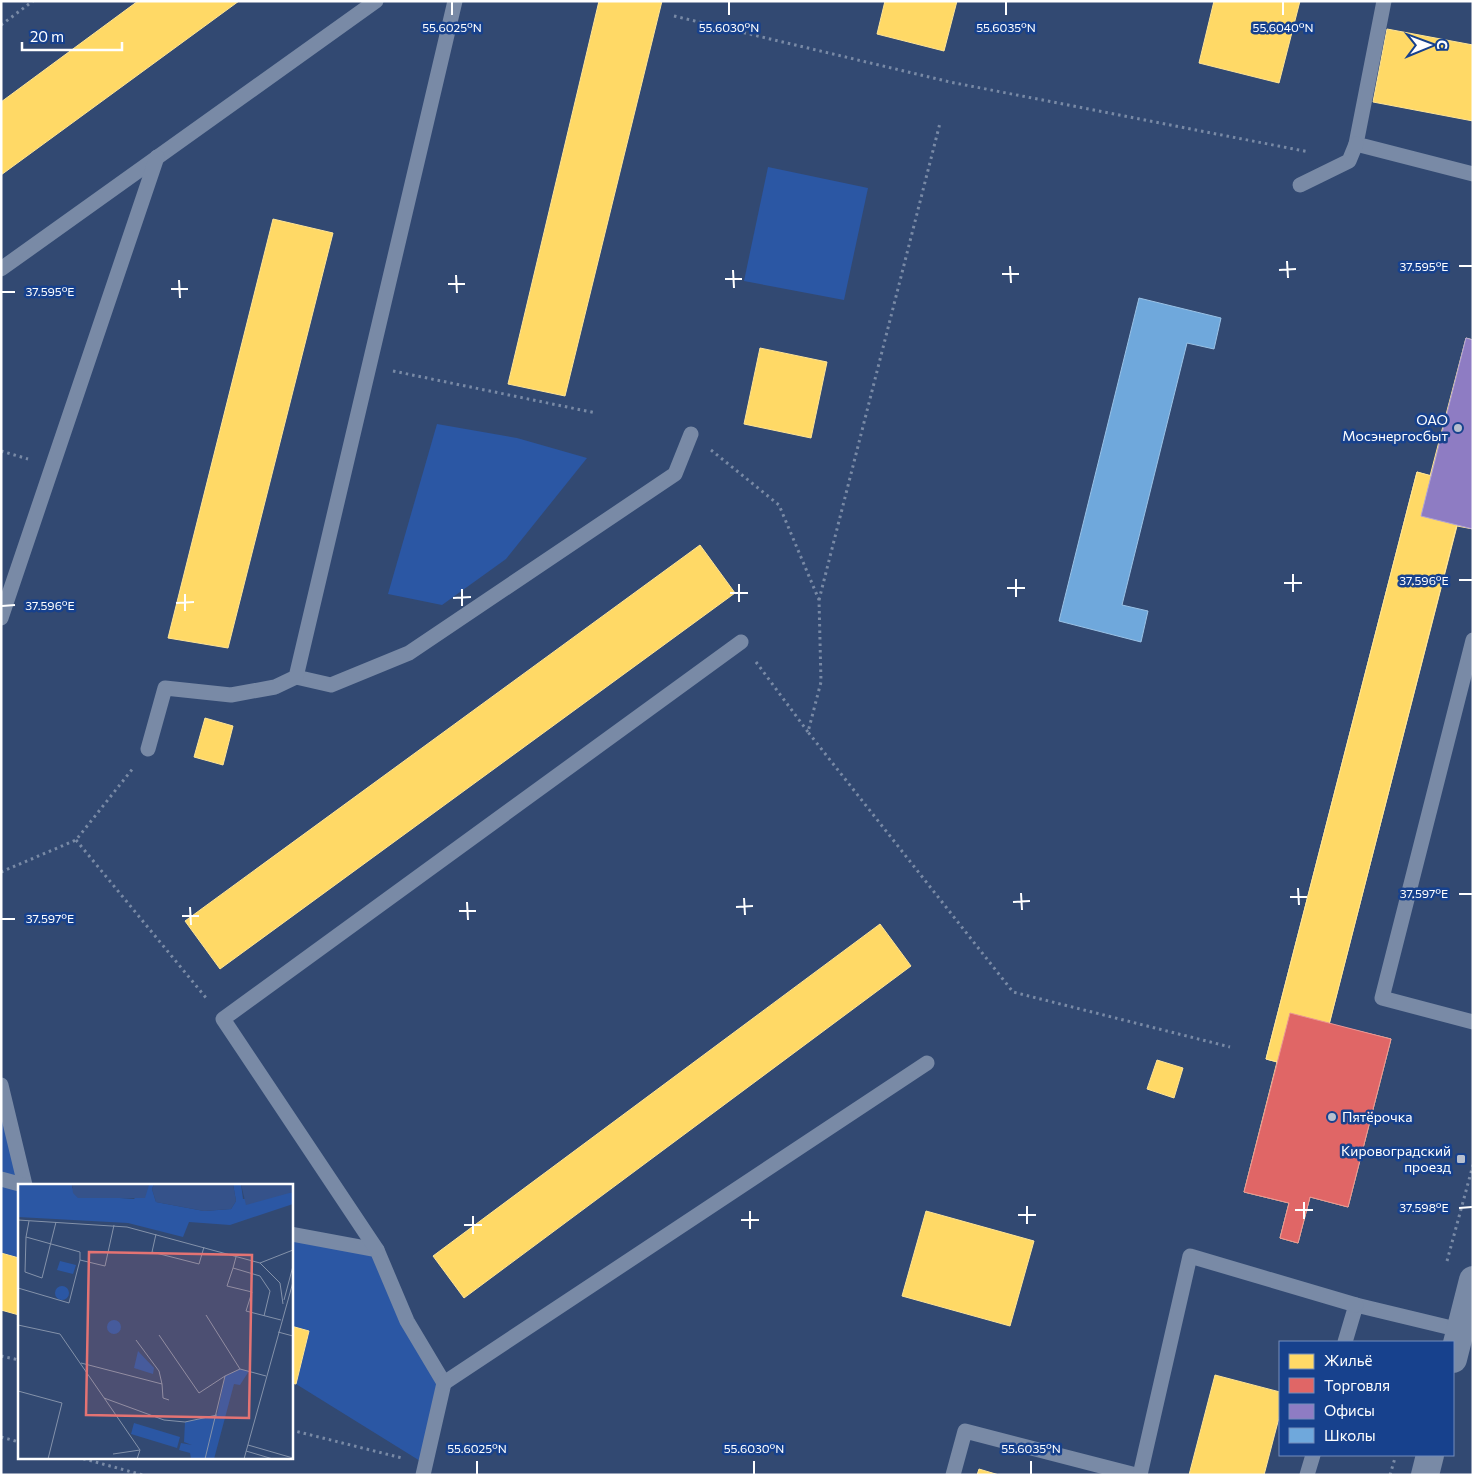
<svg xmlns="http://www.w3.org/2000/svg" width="1474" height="1476" font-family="Commissioner,sans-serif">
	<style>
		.green { fill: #2b57a4 }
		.homes { fill: #ffd966; stroke: #ffe494 }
		.shops { fill: #e06666; stroke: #e99494 }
		.offices { fill: #8e7cc3; stroke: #b0a3d5 }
		.schools { fill: #6fa8dc; stroke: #9ac2e6 }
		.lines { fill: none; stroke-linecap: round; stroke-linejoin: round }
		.path { stroke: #798aa6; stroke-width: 3; stroke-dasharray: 2.5 4; stroke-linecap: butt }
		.service { stroke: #798aa6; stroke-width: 15 }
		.tertiary { stroke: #798aa6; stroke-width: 28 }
		.ticks { fill: none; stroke: #fff; stroke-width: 2 }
		.poi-dot { fill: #b7bfce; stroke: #17418d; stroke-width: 2 }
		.labels { text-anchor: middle; stroke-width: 5; stroke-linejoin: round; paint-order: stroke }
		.poi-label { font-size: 14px; fill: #fff; stroke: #17418d; text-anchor: end }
		.inset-road { fill: none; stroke: #8492aa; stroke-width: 1 }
		.view { fill: #e47373; fill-opacity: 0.15; stroke: #e47373; stroke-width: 2.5 }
		.inset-edge { fill: none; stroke: #fff; stroke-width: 2.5 }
		.ticks-label { font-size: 12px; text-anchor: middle; fill: #fff; stroke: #17418d; stroke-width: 5; stroke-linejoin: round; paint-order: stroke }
	</style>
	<rect width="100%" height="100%" fill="#324972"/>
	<g class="green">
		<polygon points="768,167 868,188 844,300 744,281"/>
		<polygon points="437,424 517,438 587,458 506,559 442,605 388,594"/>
		<polygon points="1,1091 19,1185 19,1258 1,1253"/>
		<polygon points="291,1234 377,1250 444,1383 425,1464 296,1384 309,1331 291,1326"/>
	</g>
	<g class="homes">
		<polygon points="138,1 239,1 1,175 1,102"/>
		<polygon points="599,1 662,1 565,396 508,384"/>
		<polygon points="885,1 957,1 944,51 877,34"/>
		<polygon points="1214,1 1300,1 1279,83 1199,63"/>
		<polygon points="1387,29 1473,45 1473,121 1373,102"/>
		<polygon points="273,219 333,233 228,648 168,638"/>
		<polygon points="1466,338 1473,340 1473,529 1457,526 1329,1024 1391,1039 1348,1207 1310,1197 1298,1243 1280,1238 1289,1203 1244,1192 1277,1062 1266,1059 1417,472 1430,476"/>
		<polygon points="760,348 827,362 811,438 744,424"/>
		<polygon points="1417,472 1467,485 1317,1072 1266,1059"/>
		<polygon points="700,545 735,593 220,969 185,921"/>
		<polygon points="205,718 233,726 223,765 194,757"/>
		<polygon points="880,924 911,966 464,1298 433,1256"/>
		<polygon points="1157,1060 1183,1068 1174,1098 1147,1089"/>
		<polygon points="926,1211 1034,1241 1010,1326 902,1296"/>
		<polygon points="1,1253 19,1258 19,1315 1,1310"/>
		<polygon points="291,1326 309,1331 296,1384 291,1383"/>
		<polygon points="1215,1375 1280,1392 1280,1414 1264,1475 1189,1475"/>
		<polygon points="979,1469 999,1475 977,1475"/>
	</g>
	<polygon class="shops" points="1290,1013 1391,1039 1348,1207 1310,1197 1298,1243 1280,1238 1289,1203 1244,1192"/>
	<polygon class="offices" points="1466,338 1473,340 1473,529 1421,516"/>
	<polygon class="schools" points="1139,298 1221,318 1214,349 1187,343 1122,605 1148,611 1141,642 1059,621"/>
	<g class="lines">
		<g class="path">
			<polyline points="674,16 950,82 1309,152"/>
			<polyline points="1,25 33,1"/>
			<polyline points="393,371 596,413"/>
			<polyline points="711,450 779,505 819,600 821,682 808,732 1013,992 1230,1047"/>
			<polyline points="1,451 28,459"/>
			<polyline points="819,600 940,123"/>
			<polyline points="756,662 808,732"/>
			<polyline points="76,840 207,999"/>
			<polyline points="1,872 76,840 134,767"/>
			<polyline points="1447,1261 1473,1165"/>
			<polyline points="1,1356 19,1360"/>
			<polyline points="291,1430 402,1458"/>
			<polyline points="1,1437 19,1442"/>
			<polyline points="77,1457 143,1475"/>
			<polyline points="1390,1475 1395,1458"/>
		</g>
		<g class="service">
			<polyline points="1384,1 1356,144 1473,174"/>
			<polyline points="1300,185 1349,161 1356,144"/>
			<polyline points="1,269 376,1"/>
			<polyline points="1,618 157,157"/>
			<polyline points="1473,640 1382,998 1473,1022"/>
			<polyline points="296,677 331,685 409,653 675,474 691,434"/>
			<polyline points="148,749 165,688 231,695 275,687 296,677 455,1"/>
			<polyline points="1,1085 25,1185"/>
			<polyline points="1,1179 23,1185"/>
			<polyline points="291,1234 377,1250 407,1321 444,1383 423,1475"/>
			<polyline points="377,1250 223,1019 741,642"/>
			<polyline points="1345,1342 1356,1305 1460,1330"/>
			<polyline points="444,1383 927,1063"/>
			<polyline points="953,1475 965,1431 1136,1475"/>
			<polyline points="1140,1475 1190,1256 1356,1305"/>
			<polyline points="1307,1475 1313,1455"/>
		</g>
		<g class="tertiary">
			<polyline points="1453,1359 1473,1280"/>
			<polyline points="1425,1475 1430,1455"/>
		</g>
	</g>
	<path class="ticks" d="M452,2V15M729,2V15M1006,2V15M1283,2V15M1287,261L1288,278M1010,266L1011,283M1459,266H1472M733,270L734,288M1279,270L1296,269M1002,274H1019M456,275L457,293M725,279H742M179,280L180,298M448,284H465M171,289H188M2,292H15M1293,574V592M1016,579V597M1459,580H1472M1284,583H1302M739,584V602M1007,588H1025M462,589V606M730,593H748M185,594V611M453,598L471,597M176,603L194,602M2,606L15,605M1298,888L1299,905M1021,893L1022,910M1459,894H1472M1290,897H1307M744,898L745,915M467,902L468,920M1013,902L1030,901M190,907L191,925M736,907L753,906M459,911H476M182,916H199M2,919H15M1304,1202V1219M1027,1206V1224M1459,1208L1472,1207M1295,1210H1313M750,1211V1229M1018,1215H1036M473,1216V1234M741,1220H759M464,1225H482M477,1461V1474M754,1461V1474M1031,1461V1474"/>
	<g class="poi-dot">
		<circle cx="1458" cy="428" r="5"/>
		<circle cx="1332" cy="1117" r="5"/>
		<rect x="1456" y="1154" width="10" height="10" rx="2.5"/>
	</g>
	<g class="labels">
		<g class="poi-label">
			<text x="1448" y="425">ОАО<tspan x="1448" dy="16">Мосэнергосбыт</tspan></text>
			<text x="1342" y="1122" text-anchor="start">Пятёрочка</text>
			<text x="1451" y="1156">Кировоградский<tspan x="1451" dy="16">проезд</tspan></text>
		</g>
	</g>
	<g transform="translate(18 1184)">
		<rect width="275" height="275" fill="#324972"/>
		<path d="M0,0H54V4L73,12L116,15L129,0H136L134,5L138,18L186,27L213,25L218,17L215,0H223L225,15L275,8V20L212,41L171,38L165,53L110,39L0,33ZM42,77L58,81L55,90L39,86ZM37 109a7 7 0 1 1 14 0a7 7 0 1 1-14 0ZM89 143a7 7 0 1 1 14 0a7 7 0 1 1-14 0ZM120,167L136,184L135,190L116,184ZM222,185L231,187L222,201L216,200L196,275H173L172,269L161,266L163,259L174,261L166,258L167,238L199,231L207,192ZM116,239L162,253L159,264L113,250Z" fill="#2b57a4"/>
		<path d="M54,0H129L131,1L127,14H60L55,9ZM136,0H215L218,17L213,25L186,27L138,18L134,5ZM223,0H275V8L228,21Z" fill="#35528a"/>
		<path class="inset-road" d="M0,36L109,43L242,79L262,99L265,120M138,50L134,68L181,80L186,63M8,53L7,88L24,94L38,38M218,73L215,84L242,92L252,107L246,132M62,76L87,82L96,41M242,79L275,66M215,84L209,102L234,108L228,127L263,136M0,104L51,119L62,76V68L8,53L11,37M266,116L275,82M188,131L222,185M0,141L42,150L122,266L119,275M260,148L275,152M141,151L181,209L207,192M118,156L141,187L144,200M63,179L144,200L145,214L151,216M0,207L44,219L30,275M86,214L146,236L167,238L199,231M230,261L275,274M228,267L255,275M95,270L122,266M187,275L207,192L222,185L248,192M226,275L275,98"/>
		<path class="view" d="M71,68L234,71L231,234L68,231Z"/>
		<rect width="275" height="275" class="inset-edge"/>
	</g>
	<g class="ticks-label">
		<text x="452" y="32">55.6025°N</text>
		<text x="729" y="32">55.6030°N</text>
		<text x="1006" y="32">55.6035°N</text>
		<text x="1283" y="32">55.6040°N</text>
		<text x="1424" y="271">37.595°E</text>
		<text x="50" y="296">37.595°E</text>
		<text x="1424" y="585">37.596°E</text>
		<text x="50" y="610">37.596°E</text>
		<text x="1424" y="898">37.597°E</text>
		<text x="50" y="923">37.597°E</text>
		<text x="1424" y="1212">37.598°E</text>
		<text x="477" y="1453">55.6025°N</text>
		<text x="754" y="1453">55.6030°N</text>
		<text x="1031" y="1453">55.6035°N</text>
	</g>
	<rect width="1474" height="1476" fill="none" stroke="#ffffff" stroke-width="5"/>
	<rect x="1279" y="1341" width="175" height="115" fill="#17418d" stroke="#748dbb"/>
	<rect x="1289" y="1354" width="25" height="15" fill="#ffd966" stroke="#748dbb"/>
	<text x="1324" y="1366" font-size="15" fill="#ffffff">Жильё</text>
	<rect x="1289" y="1378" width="25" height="15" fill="#e06666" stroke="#748dbb"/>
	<text x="1324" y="1391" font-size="15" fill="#ffffff">Торговля</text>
	<rect x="1289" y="1404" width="25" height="15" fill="#8e7cc3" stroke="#748dbb"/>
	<text x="1324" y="1416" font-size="15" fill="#ffffff">Офисы</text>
	<rect x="1289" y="1428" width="25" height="15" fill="#6fa8dc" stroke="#748dbb"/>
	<text x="1324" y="1441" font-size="15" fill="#ffffff">Школы</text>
	<g transform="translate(1429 45) rotate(89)" stroke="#17418d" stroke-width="4" paint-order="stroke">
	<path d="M0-4L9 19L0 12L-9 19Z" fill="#ffffff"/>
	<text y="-8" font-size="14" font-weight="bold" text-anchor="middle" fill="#ffffff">С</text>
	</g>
	<path d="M22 42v8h100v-8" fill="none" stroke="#ffffff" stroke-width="2.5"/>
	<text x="30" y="42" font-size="15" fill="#ffffff" stroke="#17418d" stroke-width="4" paint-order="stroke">20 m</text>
</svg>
